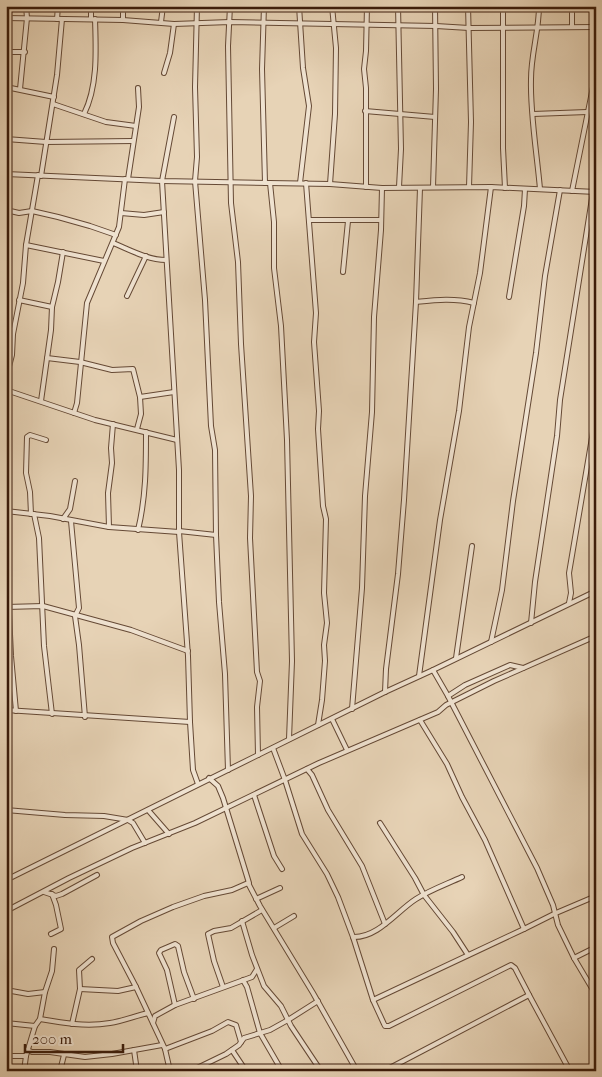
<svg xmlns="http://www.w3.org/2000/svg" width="602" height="1077" font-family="'IM FELL French Canon',serif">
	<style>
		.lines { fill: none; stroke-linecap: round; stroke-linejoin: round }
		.street-casing { stroke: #654935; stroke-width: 6 }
		.street { stroke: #efe2d0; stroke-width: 4 }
	</style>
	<rect width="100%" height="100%" fill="#e7d3b6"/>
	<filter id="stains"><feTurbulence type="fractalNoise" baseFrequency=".004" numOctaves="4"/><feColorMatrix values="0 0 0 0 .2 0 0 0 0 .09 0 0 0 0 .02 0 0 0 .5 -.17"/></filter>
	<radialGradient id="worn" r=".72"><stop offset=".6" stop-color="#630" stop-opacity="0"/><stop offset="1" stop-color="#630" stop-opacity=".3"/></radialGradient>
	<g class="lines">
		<defs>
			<g id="street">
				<polyline points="230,6 228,46 231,203 238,262 241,344 251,496 250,538 257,672 260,681 257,707 258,755"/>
				<polyline points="264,6 262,69 265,183"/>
				<polyline points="299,6 303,68 309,106 300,183"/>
				<polyline points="398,6 401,149 399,187"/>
				<polyline points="468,6 471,122 469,187"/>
				<polyline points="503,6 503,148 505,188"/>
				<path d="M539,6C539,31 531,54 531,79C530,114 537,154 540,189"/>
				<polyline points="572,6 572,27"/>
				<polyline points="6,18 123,20 174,24 230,22 436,26 469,28 596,27"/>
				<polyline points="57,19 58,6"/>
				<polyline points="91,19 91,6"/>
				<polyline points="123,20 123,6"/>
				<polyline points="161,22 163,6"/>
				<polyline points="6,52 25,52"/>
				<polyline points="164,73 170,53 174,24"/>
				<polyline points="6,87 54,97"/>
				<polyline points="20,89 27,18 26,6"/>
				<polyline points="53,104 106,122 136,126"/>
				<polyline points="365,111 435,117"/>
				<path d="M84,114C98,86 96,50 95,19"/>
				<polyline points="533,114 587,112"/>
				<polyline points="174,117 162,181 179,470 179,532 188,656 190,722 193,770 198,784"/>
				<polyline points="6,139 46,142 133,141"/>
				<polyline points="6,174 162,181 330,184 382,188 491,187 596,192"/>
				<polyline points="41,176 57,75 62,19"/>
				<polyline points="128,179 139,107 138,88"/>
				<polyline points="270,183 274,222 274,268 281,326 287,440 292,661 289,739"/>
				<polyline points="306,183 316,313 314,342 319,411 318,429 323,506 326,519 324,593 327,623 324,645 325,661 322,700 318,725"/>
				<polyline points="330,184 335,114 336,48 332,6"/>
				<polyline points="366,187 366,88 364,69 366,51 367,6"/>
				<polyline points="433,187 436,89 435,6"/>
				<polyline points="572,191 596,72"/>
				<polyline points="6,210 19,213 32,211 58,217 90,226 116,235"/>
				<polyline points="121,213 144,215 164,212"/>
				<polyline points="309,220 381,220"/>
				<path d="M113,243C130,250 148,260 166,260"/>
				<polyline points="26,245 104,261"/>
				<polyline points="343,272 348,221"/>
				<polyline points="127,296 146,256"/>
				<polyline points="509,297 524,206 525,189"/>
				<polyline points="19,300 52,307"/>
				<path d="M416,302C436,300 454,298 474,303"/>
				<polyline points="47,358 80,362 112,370 133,369 140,397 141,414 137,429"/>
				<polyline points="6,378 12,355 13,334 23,283 26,245 38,175"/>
				<polyline points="6,390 95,420 177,440"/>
				<polyline points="140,397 174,392"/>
				<polyline points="41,401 51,330 52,307 58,282 63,252"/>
				<polyline points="74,413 77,403 87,303 119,227 125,179"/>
				<polyline points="6,511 50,516 109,527 179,532"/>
				<polyline points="31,514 30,492 26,473 27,437 30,435 46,440"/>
				<polyline points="34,514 39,538 44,646 52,714"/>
				<polyline points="63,519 70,509 75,481"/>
				<polyline points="71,521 79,608 75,616 79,645 85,717"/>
				<polyline points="109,527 108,493 112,463 111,448 113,424"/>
				<path d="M138,530C146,497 146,466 146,432"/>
				<polyline points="179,531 216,535 215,450 211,426 205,300 195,181 197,157 195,87 197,6"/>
				<polyline points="216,535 219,602 225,674 228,770"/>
				<polyline points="7,570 11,656 16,711"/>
				<polyline points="569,603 571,593 569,573 596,414"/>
				<polyline points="6,607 43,606 131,630 188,651"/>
				<polyline points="531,623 535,582 557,436 560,400 593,192"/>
				<polyline points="491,642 502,590 513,501 536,353 545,276 560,190"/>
				<polyline points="456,658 472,546"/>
				<polyline points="433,670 596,591"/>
				<polyline points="419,676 440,520 459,411 469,327 480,273 491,187"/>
				<polyline points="385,692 386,669 398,574 404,500 416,302 420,188"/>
				<polyline points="448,696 465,685 510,665 523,668"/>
				<polyline points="352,709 362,588 365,496 372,412 374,317 381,230 382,188"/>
				<polyline points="6,710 190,722"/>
				<polyline points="332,719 347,750"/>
				<polyline points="420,720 447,764 462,797 485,840 524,929 556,913 596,896"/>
				<polyline points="273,748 285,780 302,834 327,874 338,897 353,937 373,1000 524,929"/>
				<polyline points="307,769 312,775 328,810 362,866 385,924"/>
				<polyline points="209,778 218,786 223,798 249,883"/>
				<polyline points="254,795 274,856 282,869"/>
				<polyline points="6,810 65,815 104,816 128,820 133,823 145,843"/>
				<polyline points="148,810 169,834"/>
				<polyline points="380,823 415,878 424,895 453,932 468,955"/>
				<polyline points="6,880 385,692 433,670 448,696 537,868 553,905 558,925 574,958 596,995"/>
				<polyline points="44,892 56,896 62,894 97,875"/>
				<polyline points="256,899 280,888"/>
				<polyline points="6,911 69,878 132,848 195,823 319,763 438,712 446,705 494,681 596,636"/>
				<polyline points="242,921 252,955 264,986 281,1006 291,1026 321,1071"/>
				<polyline points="274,928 294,916"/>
				<polyline points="51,934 61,929 56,905 52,894"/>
				<path d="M353,937C378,938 397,911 416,899C430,890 447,884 462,877"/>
				<polyline points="574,958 596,947"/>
				<polyline points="243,980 247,987 260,1033 282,1071"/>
				<polyline points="223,987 214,961 208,934 214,931 231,928 262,910"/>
				<polyline points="80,989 118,991 136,987"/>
				<polyline points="6,990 28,994 45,992"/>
				<polyline points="373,1000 384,1024 385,1026 389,1026 511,965 515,968 529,995"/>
				<polyline points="175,1005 167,970 159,953 161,950 175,944 178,946 184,972 194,999"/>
				<path d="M40,1019C63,1023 86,1027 110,1023C123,1021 135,1016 148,1013"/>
				<polyline points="6,1023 35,1026"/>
				<polyline points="153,1023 155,1016 175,1005 252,977 257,969"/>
				<polyline points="72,1024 80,989 79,970 92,959"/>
				<polyline points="165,1049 212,1031 228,1022 236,1025 241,1042"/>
				<polyline points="27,1050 32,1052 50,1052 85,1057 112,1054 162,1045"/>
				<polyline points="134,1050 137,1071"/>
				<polyline points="232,1050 246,1071"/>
				<polyline points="6,1056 26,1056 24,1071"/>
				<polyline points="26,1056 35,1026 40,1019 45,992 52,971 54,949"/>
				<polyline points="60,1071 64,1055"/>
				<polyline points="170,1071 165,1049 136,987 113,943 112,937 141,921 173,907 204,896 232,890 248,883 260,906 313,993 357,1071"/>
				<polyline points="191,1071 226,1054 239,1045 244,1038 270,1030 288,1020 318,1001"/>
				<polyline points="384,1071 529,995 570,1071"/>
			</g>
		</defs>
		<use href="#street" class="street-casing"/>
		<use href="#street" class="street"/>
	</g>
	<rect width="602" height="1077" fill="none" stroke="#e7d3b6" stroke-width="25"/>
	<rect x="8" y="8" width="587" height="1062" fill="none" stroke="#3a1b0a" stroke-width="2.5"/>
	<rect x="12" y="12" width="577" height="1052" fill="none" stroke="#3a1b0a"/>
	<path d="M25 1044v8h98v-8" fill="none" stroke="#3a1b0a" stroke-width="2.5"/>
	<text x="32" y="1044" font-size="15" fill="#3a1b0a" stroke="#efe2d0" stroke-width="4" paint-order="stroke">200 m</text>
	<rect width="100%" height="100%" filter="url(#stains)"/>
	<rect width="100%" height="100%" fill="url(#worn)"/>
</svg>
